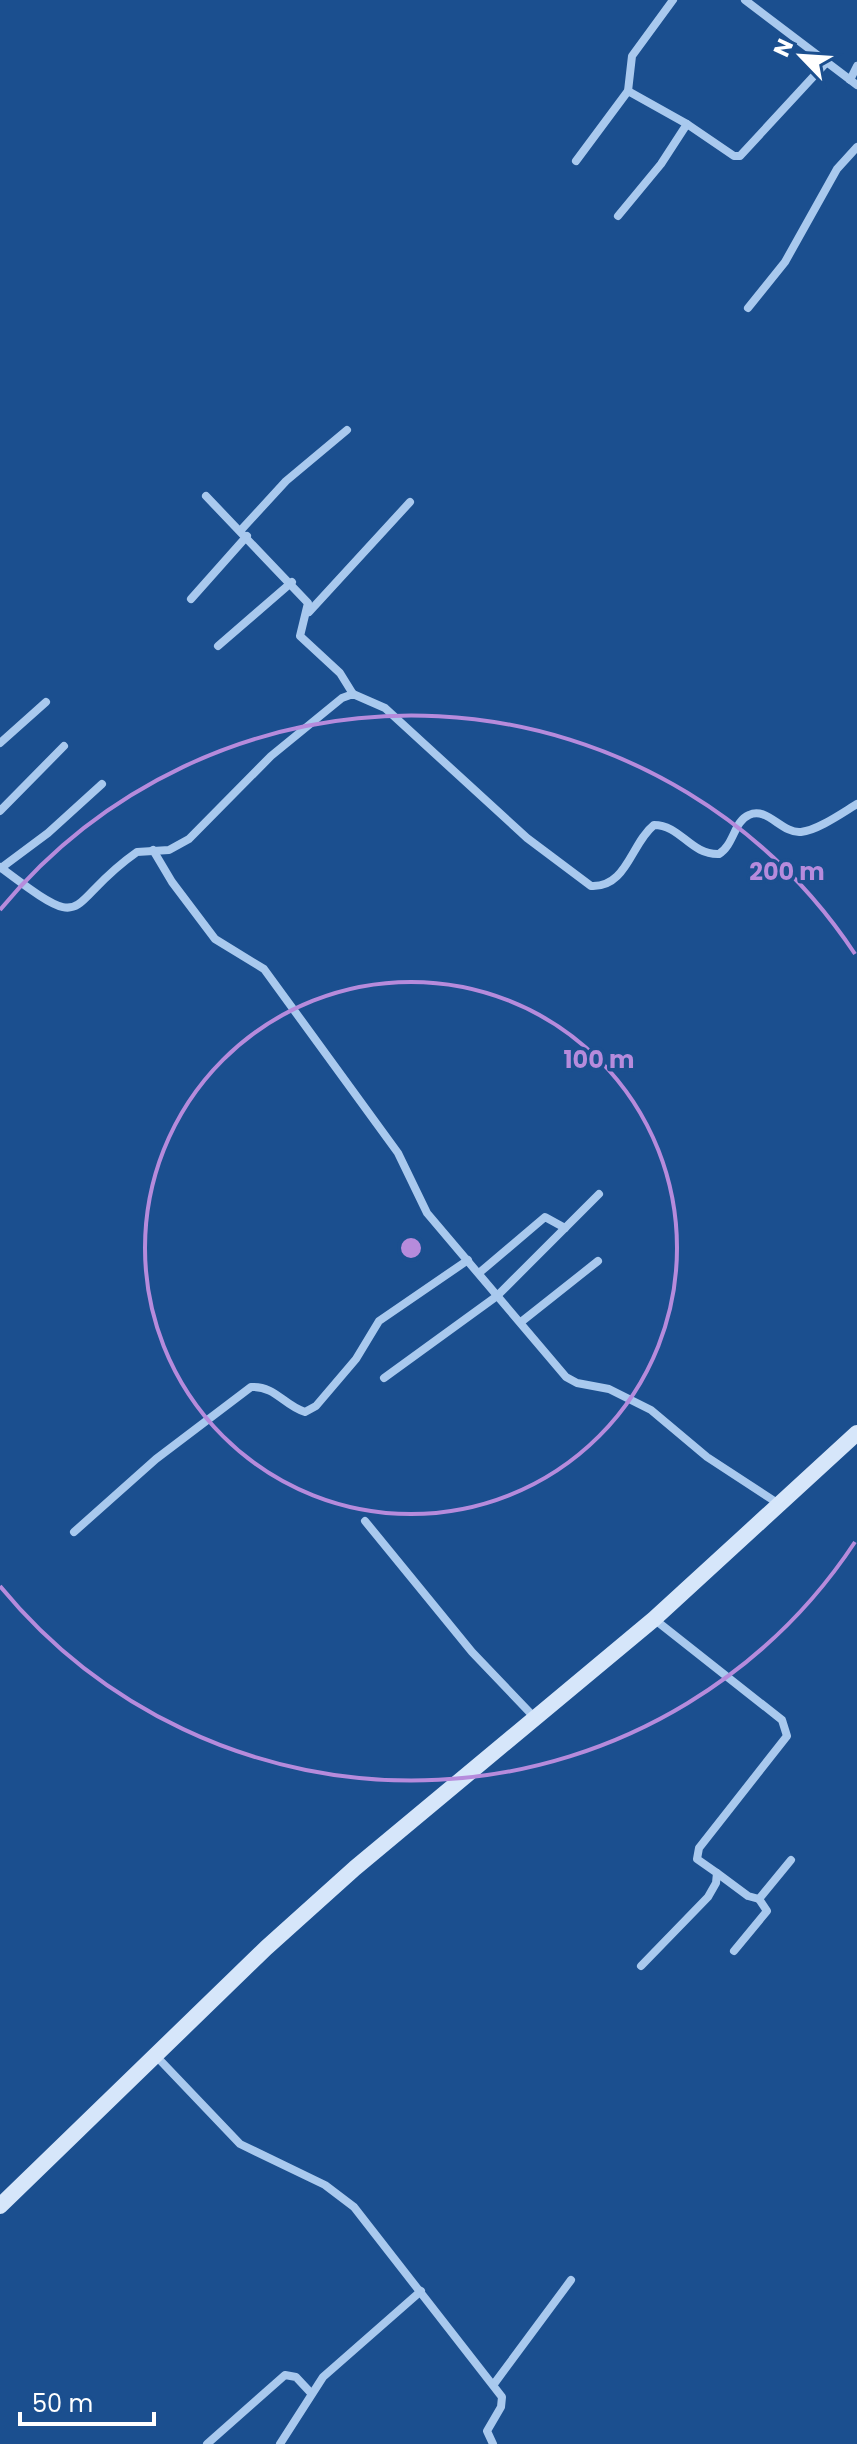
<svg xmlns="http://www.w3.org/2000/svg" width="857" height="2444" font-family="Poppins,sans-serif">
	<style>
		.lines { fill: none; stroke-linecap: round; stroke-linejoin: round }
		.street { stroke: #a9c9ee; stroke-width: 8 }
		.secondary { stroke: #d6e6fa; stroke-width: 16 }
		.ring { fill: none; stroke: #b68bdc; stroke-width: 4 }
		.centre { fill: #b68bdc; stroke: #1b4f8f; stroke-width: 4 }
		.ring-label { font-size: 24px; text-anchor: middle; font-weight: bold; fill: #b68bdc; stroke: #1b4f8f; stroke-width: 7; stroke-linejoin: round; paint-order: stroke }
	</style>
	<rect width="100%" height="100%" fill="#1b4f8f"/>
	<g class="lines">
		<g class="street">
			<polyline points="745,0 857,85"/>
			<polyline points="850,80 857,66"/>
			<polyline points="628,91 687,124 734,156 740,156 825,64"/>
			<polyline points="576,161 628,91 632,56 673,0"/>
			<polyline points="618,216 661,164 687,124"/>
			<polyline points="748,308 785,262 837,169 857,147"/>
			<polyline points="206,496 308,603 300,636 340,673 353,694"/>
			<polyline points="241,530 286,481 347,430"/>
			<polyline points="191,599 247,536"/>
			<polyline points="309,612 410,502"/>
			<polyline points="218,646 292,582"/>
			<polyline points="0,743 46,702"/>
			<polyline points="0,811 64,746"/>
			<polyline points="153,850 172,882 215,939 264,969 398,1153 427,1213 566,1377 577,1383 609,1389 651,1410 707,1457 779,1504"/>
			<path d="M0,867C94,938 61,905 137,852L169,850L189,839L271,756L342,698L353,694L385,708L527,838L591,886C627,888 631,843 654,825C681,825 690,855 719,854C734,845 734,821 749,815C767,806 782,834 801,832C818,830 842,813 857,804"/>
			<polyline points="1,868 48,833 102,784"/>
			<polyline points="479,1273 545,1217 565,1228"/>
			<polyline points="521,1322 598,1261"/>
			<polyline points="384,1378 497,1296 599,1194"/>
			<polyline points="365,1521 472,1652 535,1718"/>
			<path d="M74,1532L156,1459L251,1387C276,1386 283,1405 305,1412L316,1406L356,1359L379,1321L468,1260"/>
			<polyline points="717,1873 748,1896 759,1899 791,1860"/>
			<polyline points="734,1951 767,1911 759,1899"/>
			<polyline points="641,1966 708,1897 716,1883 717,1873 697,1859 699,1848 787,1736 782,1720 654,1619"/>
			<polyline points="157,2057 240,2144 325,2185 354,2207 502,2397 501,2407 487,2431 493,2444"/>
			<polyline points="494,2384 571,2280"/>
			<polyline points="207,2444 285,2375 296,2377 310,2392"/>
			<polyline points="280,2444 323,2377 421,2291"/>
		</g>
		<polyline class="secondary" points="0,2206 266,1948 355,1868 654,1619 857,1433"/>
	</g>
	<g class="ring">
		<circle cx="411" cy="1248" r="266"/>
		<path d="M855 1542A532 532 0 0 1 0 1586M0 910A532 532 0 0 1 855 954"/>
	</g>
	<circle cx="411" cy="1248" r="12" class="centre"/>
	<g class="ring-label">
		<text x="787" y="880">200 m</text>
		<text x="599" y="1068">100 m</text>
	</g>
	<g transform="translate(801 56) rotate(295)" stroke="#1b4f8f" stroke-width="6" paint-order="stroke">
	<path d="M0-6L14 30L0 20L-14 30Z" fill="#ffffff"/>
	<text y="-12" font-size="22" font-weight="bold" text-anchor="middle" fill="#ffffff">N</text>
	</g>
	<path d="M20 2412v12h134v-12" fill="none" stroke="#ffffff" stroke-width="4"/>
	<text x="32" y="2412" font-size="24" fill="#ffffff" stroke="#1b4f8f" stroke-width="6" paint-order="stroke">50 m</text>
</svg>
